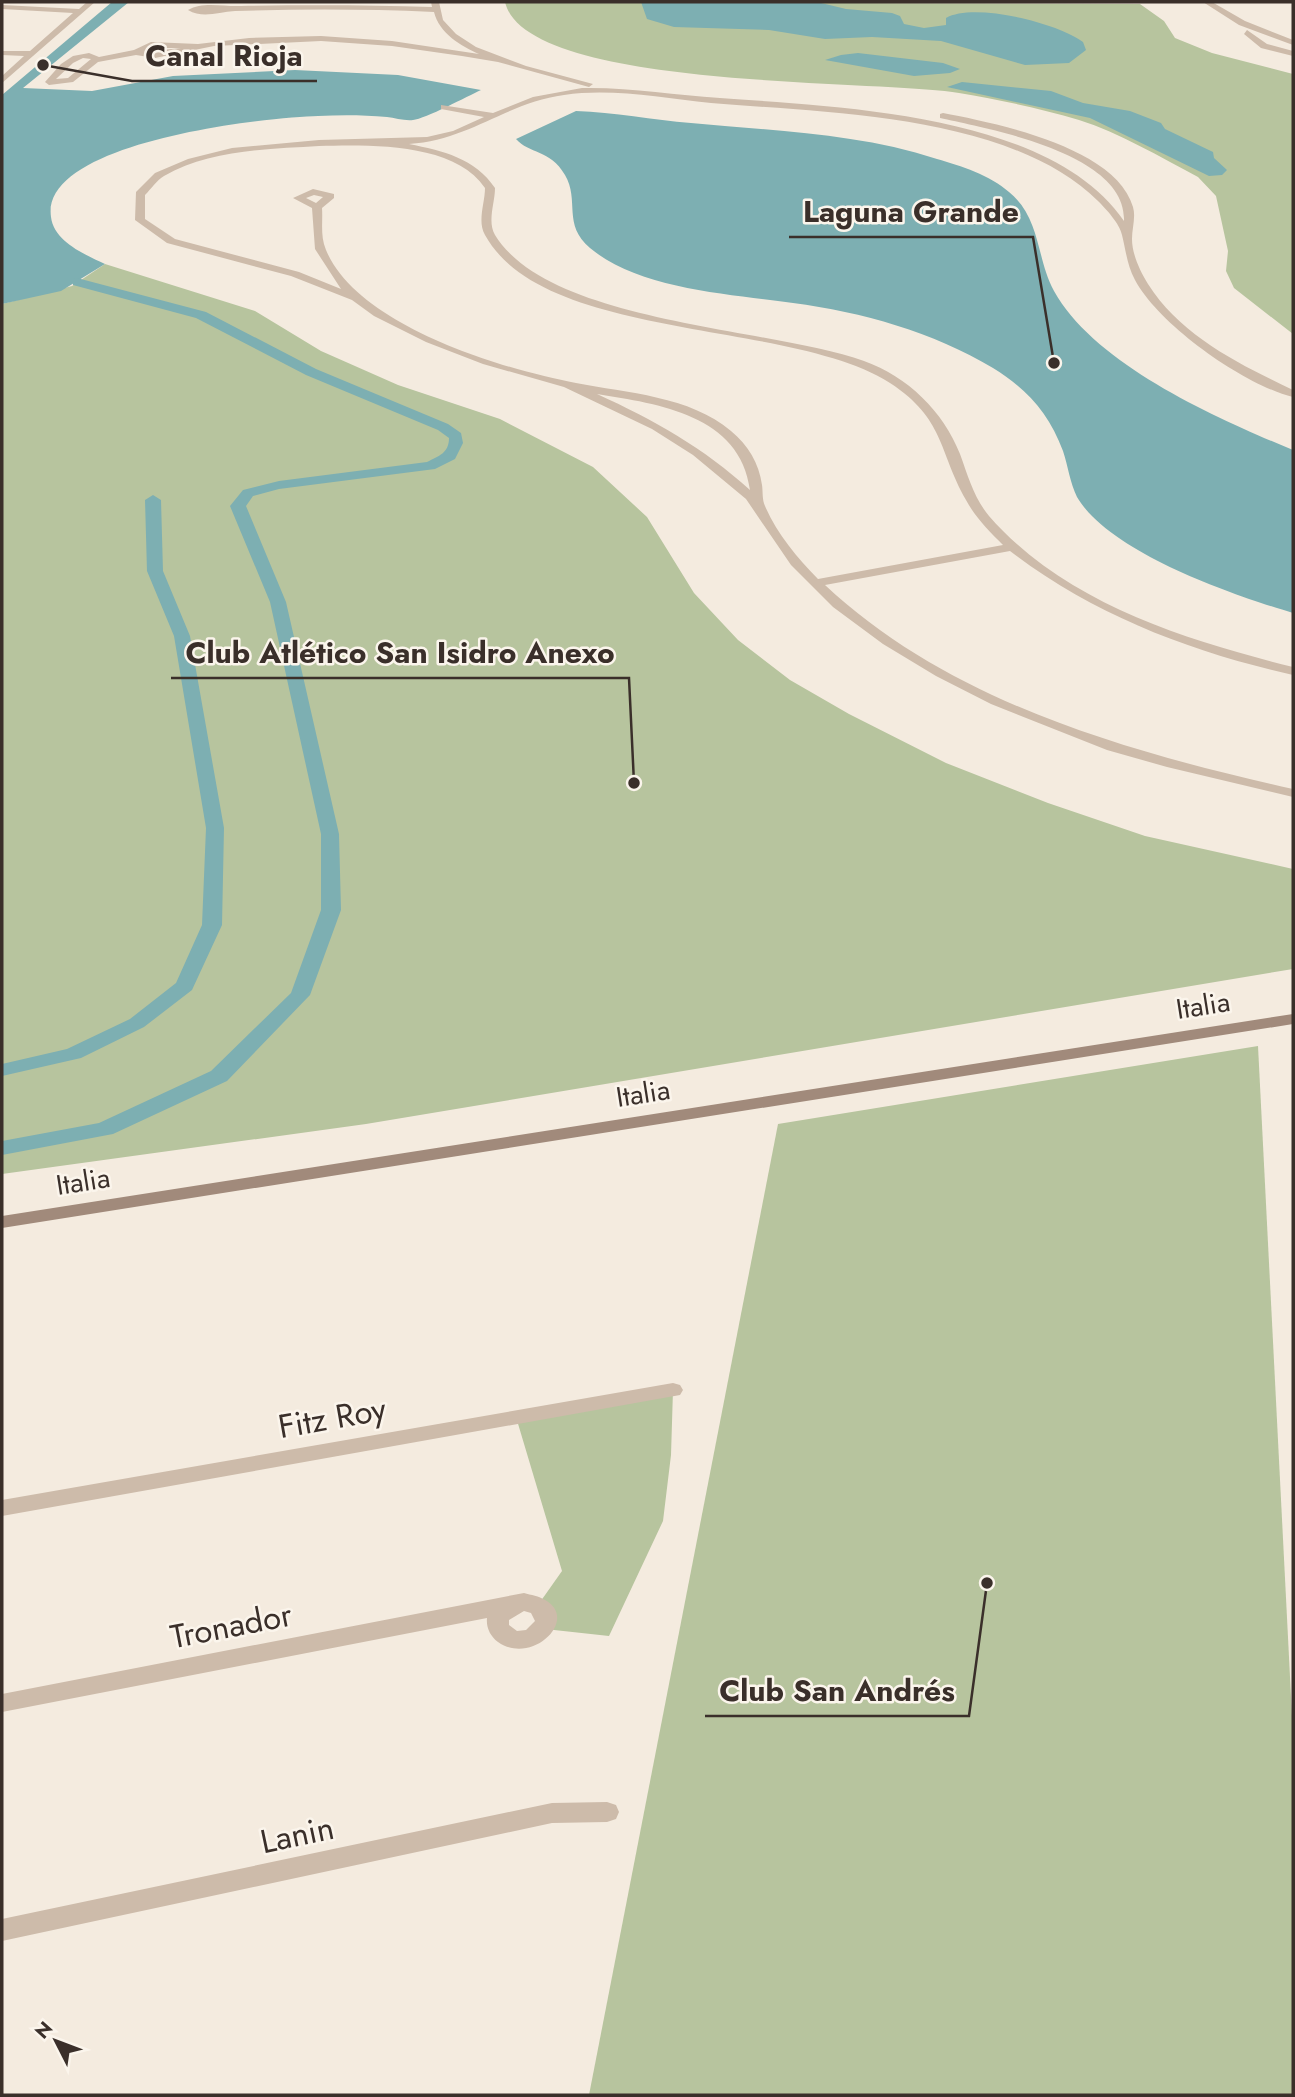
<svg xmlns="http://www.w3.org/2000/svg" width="1295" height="2097" font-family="Jost,sans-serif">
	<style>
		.green { fill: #b7c49e }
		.water { fill: #7dafb2 }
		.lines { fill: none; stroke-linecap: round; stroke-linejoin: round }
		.canal { fill: #7dafb2; fill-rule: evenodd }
		.street { fill: #cdbbaa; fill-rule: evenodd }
		.secondary { fill: #a18a7b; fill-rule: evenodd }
		.labels { text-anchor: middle; stroke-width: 5; stroke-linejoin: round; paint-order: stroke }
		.street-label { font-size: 28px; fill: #3a2f2a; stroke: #fbf5ec }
		.near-street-label { font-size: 33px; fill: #3a2f2a; stroke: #fbf5ec }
		.leader { fill: none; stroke: #3a2f2a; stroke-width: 2.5 }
		.callout-dot { fill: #3a2f2a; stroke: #fbf5ec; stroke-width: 2.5 }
		.callout-label { font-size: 30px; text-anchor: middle; font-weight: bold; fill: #3a2f2a; stroke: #fbf5ec; stroke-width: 5; stroke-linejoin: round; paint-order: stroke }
	</style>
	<rect width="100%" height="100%" fill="#f4ebdf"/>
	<g class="green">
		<path d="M505,2L1140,4L1164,21L1175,38L1212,53L1293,74V334L1234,288L1226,271L1228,251L1216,196L1198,177C1160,157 1120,133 1079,120C1040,108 999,100 959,93C880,79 526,91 505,2Z"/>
		<polygon points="105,264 255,311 321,351 398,385 500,419 593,467 647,517 694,593 738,640 790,680 849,714 946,763 1048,803 1145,836 1293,869 1293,969 366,1124 2,1174 2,304 72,286"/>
		<polygon points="1258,1046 1293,1736 1293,2095 589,2095 778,1124"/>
		<polygon points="673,1390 671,1455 663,1521 609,1636 545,1629 538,1605 562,1571 516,1417"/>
	</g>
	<g class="water">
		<path d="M112,2H129L23,88L92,91L173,76L295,70L398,75L481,90C468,96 425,119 413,120C405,121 395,118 387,117C364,115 341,115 318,116C268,117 40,141 51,217C54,242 86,255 105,264L61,291L2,304V95Z"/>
		<path d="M641,2H817L846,9L892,13L900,16L904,24L924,28L946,25V18C974,2 1058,23 1083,42L1086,50L1069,63L1025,65L941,41L872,37L825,39L769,30L674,27L647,19Z"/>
		<polygon points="858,53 943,63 960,69 950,73 914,76 825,60 841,55"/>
		<polygon points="962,82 1051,91 1083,103 1130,111 1161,123 1165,129 1213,152 1214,158 1227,170 1222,175 1209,176 1090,118 947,87"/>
		<path d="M576,111C614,112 653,120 691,123C775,131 857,133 937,159C961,166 990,175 1009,192C1041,218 1036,258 1054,291C1095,365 1218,419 1293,450V613C1233,595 1110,553 1077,497C1070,483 1068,466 1063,451C1049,413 1027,389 993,368C933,332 862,312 793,303C731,294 640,290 590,248C562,224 580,201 565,175C550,149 529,154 516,139Z"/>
	</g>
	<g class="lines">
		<g class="canal">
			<path d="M77,278L206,312L316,369L448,424L461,433L463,443L455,459L435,469L279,489L253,496L246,506L286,602L339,834L341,910L310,995L227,1081L113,1134L2,1155V1141L99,1123L211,1071L291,993L321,910V834L270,602L230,506L243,490L279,481L427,462C439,456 449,453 449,438L438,430L306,375L196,318L73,285V279Z"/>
			<polygon points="153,495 161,500 163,571 190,636 224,828 222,925 192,990 144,1027 81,1058 2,1076 2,1064 67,1049 130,1019 176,983 202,925 206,828 174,636 147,571 145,500"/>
		</g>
		<g class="street">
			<polygon points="87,2 95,2 2,83 2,76 24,56 2,55 2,51 30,51 73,13 2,9 2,5 79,9"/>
			<path d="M431,2H439L443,20L456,34L476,47L526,66L593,84L589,87L498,62L462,56L392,46L321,41L214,46L155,58L136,55L98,62L73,82L49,85L45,82L61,64L73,56L89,53L99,57L134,50L151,42L198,44L249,38L321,36L392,41L479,54C461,46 439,33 434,12C367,9 301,9 235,11C218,12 203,19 188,10C203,1 224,7 241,6C305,5 368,5 432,7ZM152,48H181L144,52ZM83,58L91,59L68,78L56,79L73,63Z"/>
			<polygon points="1203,2 1212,2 1245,21 1293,40 1293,45 1239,25"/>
			<polygon points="1247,30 1267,44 1293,51 1293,56 1261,48 1244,34"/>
			<path d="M582,88C629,87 674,95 720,98C839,107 1050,113 1124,221C1127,153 989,129 940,118V114L943,113C995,123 1116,147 1133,207C1136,217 1132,228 1132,239C1132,254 1140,271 1148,284C1181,336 1239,364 1293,390V397C1244,385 1159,325 1135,280C1127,265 1126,251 1122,235C1120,224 1106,209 1098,201C1010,114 827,113 711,103C662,98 612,88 564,95C508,102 470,140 409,144C443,151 475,158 495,188C495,203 487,221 495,235C550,324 769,327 864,361C908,377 943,411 960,454C968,476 974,498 989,516C1065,603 1185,640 1293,667V675C1191,652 1093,615 1010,551L825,585C951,703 1129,752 1293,789V797L1167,767L1107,750L991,704L936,676L883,644L833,607L791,565L746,499L693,455L652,429L564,387L483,364L426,342L374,316L352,300L291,276L167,243L135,220L136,192L155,173L188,159L232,148L319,140L427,137L453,131L484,117L441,109V105L493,113L533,97ZM319,146C369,145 454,142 485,188C485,203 477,221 485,235C544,342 791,319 890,383C945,419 938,450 966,500C975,517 989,531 1003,545L818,579C797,558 776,532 765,506C762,500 763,491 762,485C759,463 748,445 731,431C690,396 627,393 576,383C501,369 357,325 326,250C320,236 323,222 322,208L334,198V194L313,189L293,198L312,208L315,249L341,289L299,272L175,239L145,219V195C151,189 157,180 164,176C209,150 268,149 319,146ZM314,195L323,197L316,203L306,198ZM597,394C659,404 740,415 750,490C704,448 654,420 597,394Z"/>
			<polygon points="673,1383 680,1385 683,1390 680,1395 2,1516 2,1500"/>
			<path d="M524,1593C531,1595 539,1596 545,1600C580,1619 532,1666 498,1642C490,1636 486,1627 487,1618L2,1712V1694ZM524,1611L531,1613L535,1621L526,1630L517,1631L509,1625V1620Z"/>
			<polygon points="607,1802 616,1805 619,1812 616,1819 607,1822 552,1823 2,1941 2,1919 552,1803"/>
		</g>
		<polygon class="secondary" points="1293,1014 1293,1024 2,1228 2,1216"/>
	</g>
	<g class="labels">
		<g class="street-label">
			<text transform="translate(1203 1005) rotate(-9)" y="10">Italia</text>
			<text transform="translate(643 1093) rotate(-9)" y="10">Italia</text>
			<text transform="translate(83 1181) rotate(-9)" y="10">Italia</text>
		</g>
		<g class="near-street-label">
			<text transform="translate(332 1417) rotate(-10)" y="12">Fitz Roy</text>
			<text transform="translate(231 1625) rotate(-11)" y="12">Tronador</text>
			<text transform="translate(297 1834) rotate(-12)" y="12">Lanin</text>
		</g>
	</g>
	<path class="leader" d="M43 65L132 81H317M1054 363L1033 237H789M634 783L629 678H171M987 1583L969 1716H705"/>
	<g class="callout-dot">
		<circle cx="43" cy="65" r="7"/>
		<circle cx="1054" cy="363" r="7"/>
		<circle cx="634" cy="783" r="7"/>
		<circle cx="987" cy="1583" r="7"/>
	</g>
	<g class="callout-label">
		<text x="224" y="66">Canal Rioja</text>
		<text x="911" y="222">Laguna Grande</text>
		<text x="400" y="663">Club Atlético San Isidro Anexo</text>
		<text x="837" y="1701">Club San Andrés</text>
	</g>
	<rect width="1295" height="2097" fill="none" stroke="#3a2f2a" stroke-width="7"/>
	<g transform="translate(56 2041) rotate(312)" stroke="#fbf5ec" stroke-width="5" paint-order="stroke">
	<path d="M0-5L12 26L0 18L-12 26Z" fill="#3a2f2a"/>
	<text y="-10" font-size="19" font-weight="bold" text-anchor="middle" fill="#3a2f2a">N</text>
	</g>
</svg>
